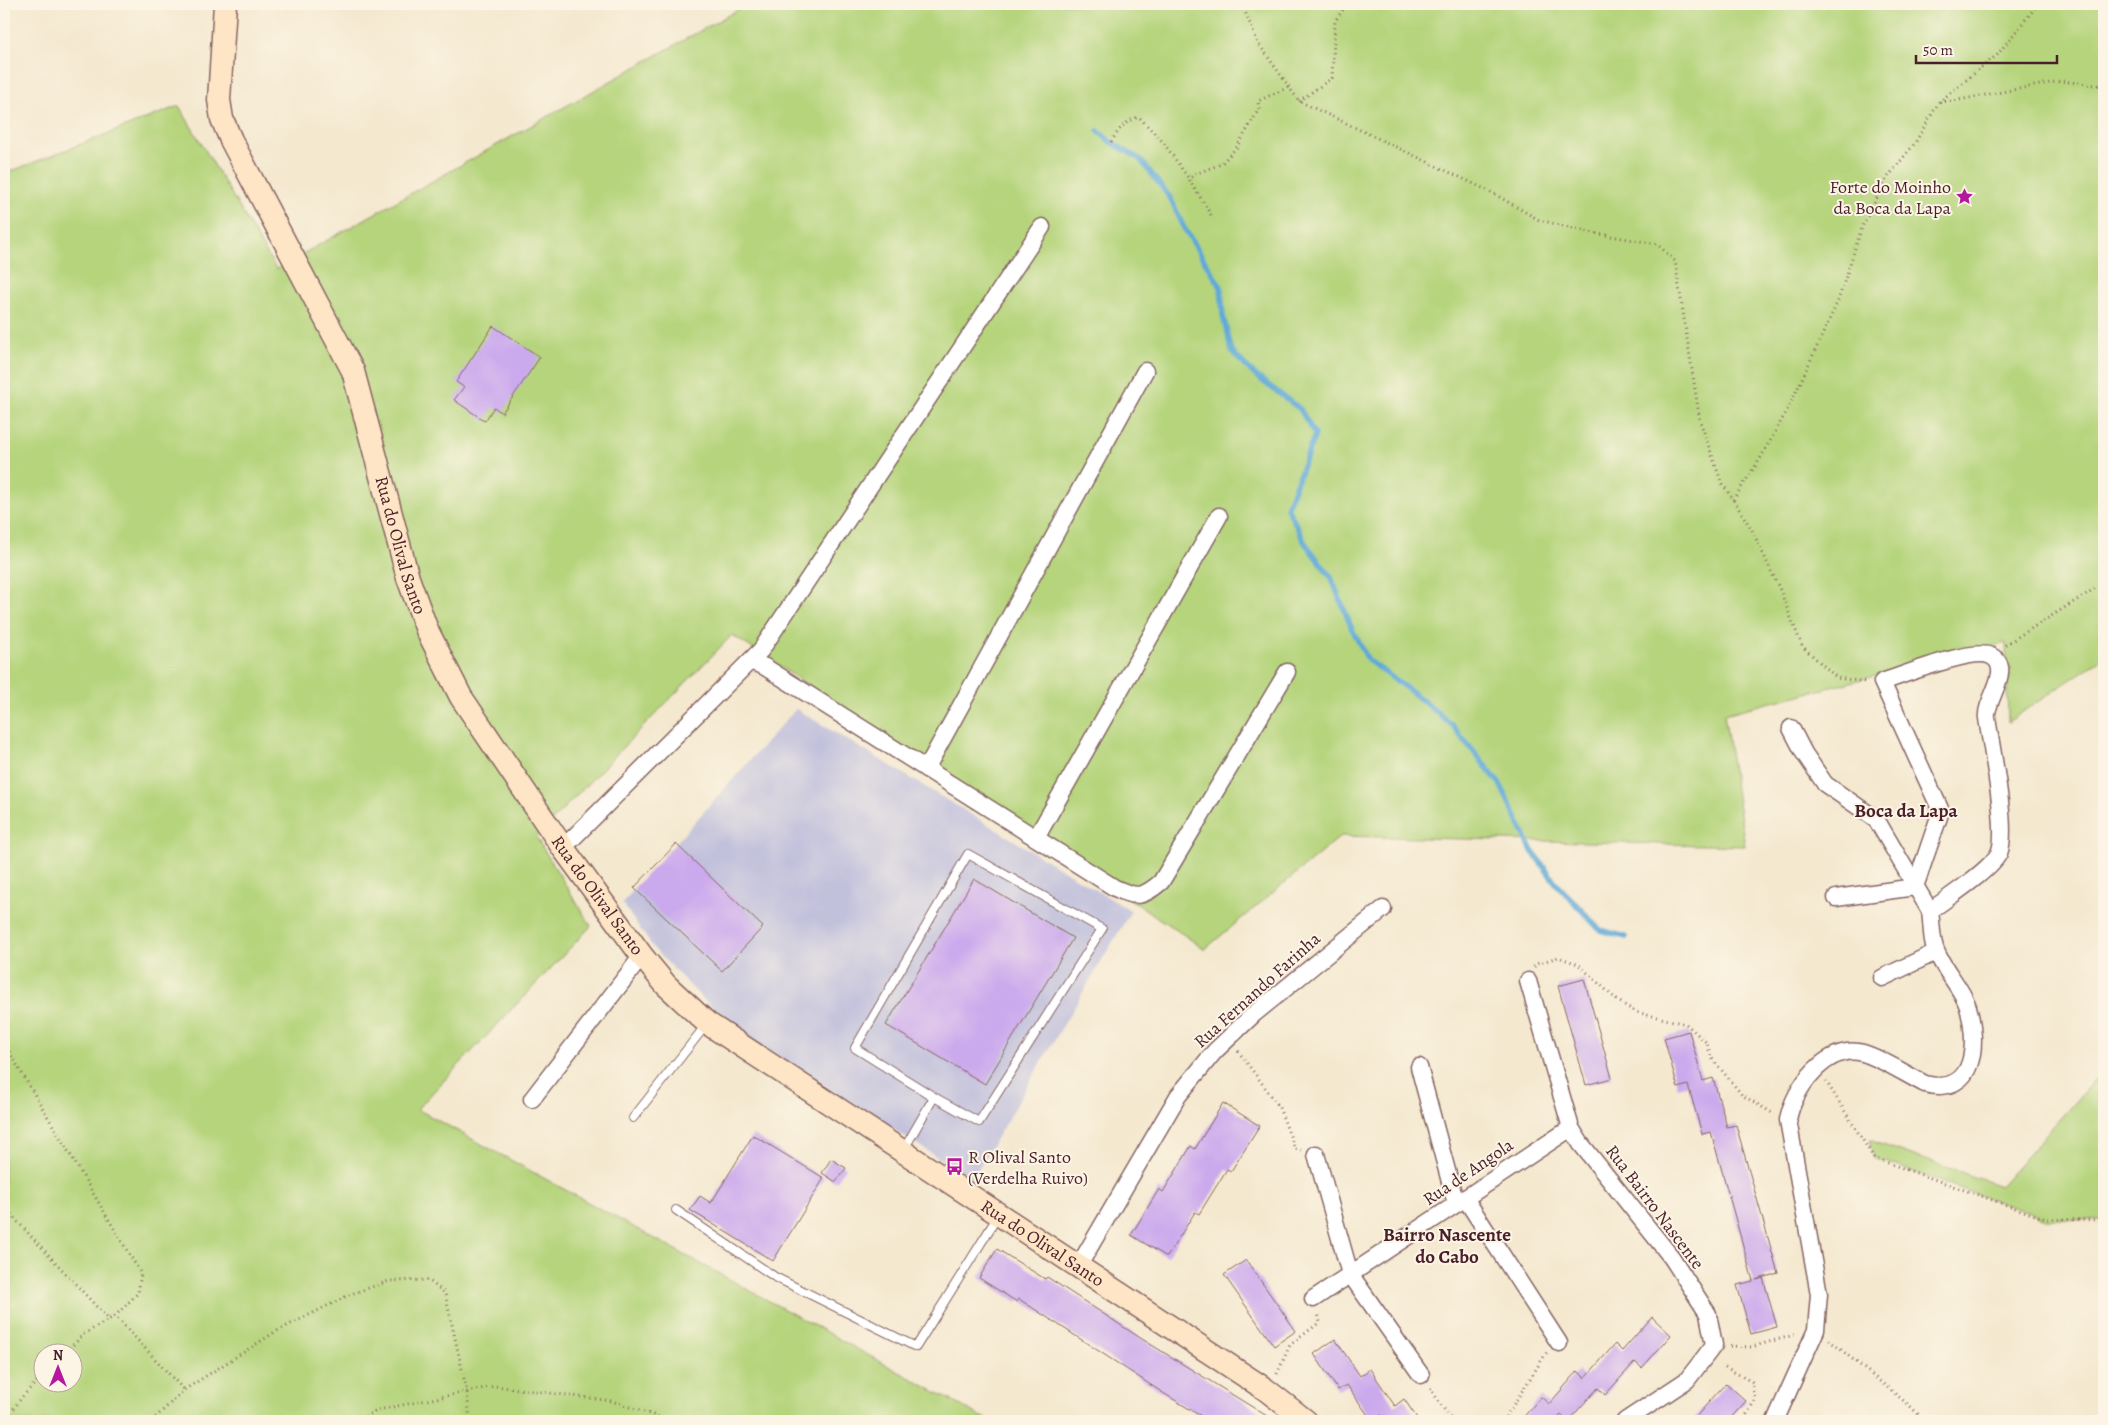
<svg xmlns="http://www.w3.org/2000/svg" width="2108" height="1425" font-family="Alegreya,serif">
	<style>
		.industrial { fill: #c2c1dc }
		.green { fill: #b5d47b; stroke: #807a53; fill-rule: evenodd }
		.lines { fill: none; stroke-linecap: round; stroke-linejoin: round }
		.stream { stroke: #5da9d6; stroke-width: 5.5 }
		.building { fill: #cba9ed }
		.lane-casing { stroke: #866564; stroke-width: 10 }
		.street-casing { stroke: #866564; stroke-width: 19 }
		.secondary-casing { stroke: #866564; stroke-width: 25 }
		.path { stroke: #866564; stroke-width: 3; stroke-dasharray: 1 4; stroke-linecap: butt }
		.lane { stroke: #fff; stroke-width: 8 }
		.street { stroke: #fff; stroke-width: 16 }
		.secondary { stroke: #fde5c5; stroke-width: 22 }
		.labels { text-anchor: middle; stroke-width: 4; stroke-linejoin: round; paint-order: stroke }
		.poi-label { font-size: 18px; fill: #4a1f2b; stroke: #fcf5e5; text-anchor: end }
		.street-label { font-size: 18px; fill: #4a1f2b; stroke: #fcf5e5 }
		.neighbourhood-label { font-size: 19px; font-weight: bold; fill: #4a1f2b; stroke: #fcf5e5 }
	</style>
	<rect width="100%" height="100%" fill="#fcf5e5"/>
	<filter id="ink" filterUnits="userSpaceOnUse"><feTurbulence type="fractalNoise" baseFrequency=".02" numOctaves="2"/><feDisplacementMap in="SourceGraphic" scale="10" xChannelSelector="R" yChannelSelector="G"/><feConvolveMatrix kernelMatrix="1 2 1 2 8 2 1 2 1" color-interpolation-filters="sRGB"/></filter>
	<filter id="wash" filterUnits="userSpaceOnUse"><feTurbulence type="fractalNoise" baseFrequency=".0096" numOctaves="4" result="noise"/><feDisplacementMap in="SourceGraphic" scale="20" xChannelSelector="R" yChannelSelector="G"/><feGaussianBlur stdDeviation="1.12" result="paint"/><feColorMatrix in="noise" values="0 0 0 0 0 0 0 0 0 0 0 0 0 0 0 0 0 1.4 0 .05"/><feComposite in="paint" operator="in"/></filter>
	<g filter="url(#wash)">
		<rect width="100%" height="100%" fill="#f4e8cf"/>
		<polygon class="industrial" points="796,709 1131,911 972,1179 749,1038 706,1002 655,950 622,903"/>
		<g class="green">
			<path d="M748,4H2104V657L2008,722L2006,643L1724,714L1745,846L1341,836L1205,949L732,635L536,837L591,926L417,1109L989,1421H4V174L179,106L276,269ZM42,1352H72V1382H42Z"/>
			<polygon points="2104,1069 2104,1220 2046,1219 1874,1158 1869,1140 2000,1186"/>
		</g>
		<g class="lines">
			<polyline class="stream" points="1098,131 1111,142 1140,159 1171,199 1184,228 1221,287 1223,316 1232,352 1256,376 1300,409 1315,435 1287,507 1305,543 1331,577 1352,629 1368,660 1413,693 1451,724 1500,784 1532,851 1556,883 1600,930 1626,937"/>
		</g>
		<g id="blocks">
			<g class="building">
				<polygon points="493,326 540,357 502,413 494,407 485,421 454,400 464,387 456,382"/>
				<polygon points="676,844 763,927 722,971 634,888"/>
				<polygon points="974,879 1073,938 985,1084 886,1025"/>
				<polygon points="1584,979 1612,1078 1586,1085 1558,986"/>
				<polygon points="1689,1031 1703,1081 1713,1078 1727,1127 1736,1125 1778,1273 1756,1280 1763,1278 1777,1327 1751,1334 1737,1285 1753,1281 1711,1132 1702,1134 1688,1085 1678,1088 1664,1038"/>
				<polygon points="1223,1103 1260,1126 1231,1171 1227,1169 1199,1214 1195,1212 1167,1257 1131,1235 1159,1189 1163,1192 1191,1146 1195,1149"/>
				<polygon points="753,1135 824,1178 773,1261 690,1210 700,1196 711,1203"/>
				<polygon points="831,1159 846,1168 836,1182 822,1173"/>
				<polygon points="997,1249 1045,1279 1047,1277 1142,1339 1275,1421 1209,1421 1160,1391 1019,1299 1017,1302 979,1278"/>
				<polygon points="1246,1260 1296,1331 1274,1346 1224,1275"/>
				<polygon points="1652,1317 1671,1335 1642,1368 1635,1362 1605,1395 1598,1388 1568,1421 1561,1415 1555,1421 1520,1421 1541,1397 1549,1404 1578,1371 1585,1378 1615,1344 1622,1351"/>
				<polygon points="1335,1339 1360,1376 1370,1369 1395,1406 1404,1399 1419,1421 1373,1421 1382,1415 1372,1421 1347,1385 1338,1390 1314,1354"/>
				<polygon points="1726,1383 1746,1401 1728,1421 1692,1421"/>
			</g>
		</g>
	</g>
	<g filter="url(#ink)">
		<use href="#blocks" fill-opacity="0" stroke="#866564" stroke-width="1"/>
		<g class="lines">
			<defs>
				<g id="lane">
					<polyline points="633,1118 706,1025"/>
					<polyline points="904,1149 934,1097 979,1122 1102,929 968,854 855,1048 934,1097"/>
					<polyline points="676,1210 775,1277 916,1347 998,1216"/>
				</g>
				<g id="street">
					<path d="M750,661L765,667L1115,888C1137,898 1142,898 1161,882L1287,672"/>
					<polyline points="1791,728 1804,753 1825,784 1876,819 1930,911"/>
					<polyline points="926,769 1145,371"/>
					<polyline points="1036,838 1219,516"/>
					<polyline points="563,848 761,650 1042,227"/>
					<polyline points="1836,898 1915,887"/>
					<polyline points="1882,978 1936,952"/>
					<polyline points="1528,981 1571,1128 1581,1144 1672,1258 1708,1314 1714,1345 1687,1380 1625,1421"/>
					<polyline points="1419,1067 1456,1204"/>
					<polyline points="532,1099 642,956"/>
					<polyline points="1316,1154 1350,1274 1421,1375"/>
					<polyline points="1465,1198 1559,1343"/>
					<polyline points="1078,1267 1178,1096 1215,1051 1254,1014 1383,909"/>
					<polyline points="1313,1299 1571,1128"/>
					<path d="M1775,1421L1816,1330L1819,1294L1788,1120C1793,1089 1827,1043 1863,1053C1881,1058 1907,1075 1925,1084C1977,1097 1978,1041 1968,1007C1962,988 1945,972 1937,953C1931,942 1932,924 1930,911C1947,898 1991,870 1999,853C2009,831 1991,746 1987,718C1984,701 2015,668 1991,656C1973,647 1904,675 1882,682L1941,811L1915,887"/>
				</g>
				<g id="secondary">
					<path id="s1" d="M225,4L219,100L222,119L231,140L353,371L408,578L427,630L461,697L563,848L642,956L666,985L707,1023L1265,1389L1306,1421"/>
				</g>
			</defs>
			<use href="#lane" class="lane-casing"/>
			<use href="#street" class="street-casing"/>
			<use href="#secondary" class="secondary-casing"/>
			<g class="path">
				<polyline points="1242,4 1258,43 1299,101 1489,191 1539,220 1594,233 1657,244 1675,261 1700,421 1721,481 1751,528 1780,590 1802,646 1837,678 1866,682"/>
				<polyline points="1299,101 1332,78 1335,21 1347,4"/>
				<polyline points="1940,102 1953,101 2061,81 2104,86"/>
				<path d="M1111,142C1119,129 1125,121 1139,117L1163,142L1189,179"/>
				<polyline points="1211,215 1189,179 1195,174 1221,164 1237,147 1259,109 1258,101 1289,87"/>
				<polyline points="1733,500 1760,459 1789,407 1838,301 1862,227 1887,178 1915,143 1939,102 1997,55 2038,4"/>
				<polyline points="2005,645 2104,583"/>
				<polyline points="1534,967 1536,964 1558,957 1578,964 1618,1001 1636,1012 1686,1024 1707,1043 1711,1057 1742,1095 1774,1114"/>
				<polyline points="4,1043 141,1274 138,1293 115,1316"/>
				<polyline points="1238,1051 1278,1105 1295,1149 1301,1150"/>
				<polyline points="1826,1081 1874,1158 2046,1219 2104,1220"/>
				<polyline points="4,1207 108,1319"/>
				<polyline points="1829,1340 1909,1405 1925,1421"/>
				<polyline points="1730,1346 1751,1347 1794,1335"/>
				<polyline points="66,1352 84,1334 115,1316 184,1390"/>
				<polyline points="1725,1367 1752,1382 1755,1400 1743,1421"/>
				<polyline points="1277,1374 1290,1345 1320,1322 1318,1313"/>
				<polyline points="1430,1388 1452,1421"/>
				<polyline points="5,1421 22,1397 42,1376"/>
				<polyline points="152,1421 184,1390 275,1332 351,1294 389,1281 428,1280 445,1293 467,1392 470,1421"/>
				<polyline points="356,1421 378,1410 495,1386 612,1401 670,1421"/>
				<polyline points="1503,1421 1547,1352"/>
			</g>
			<use href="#lane" class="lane"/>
			<use href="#street" class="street"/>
			<use href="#secondary" class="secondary"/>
		</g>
	</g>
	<defs>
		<symbol id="sight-bare" viewBox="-9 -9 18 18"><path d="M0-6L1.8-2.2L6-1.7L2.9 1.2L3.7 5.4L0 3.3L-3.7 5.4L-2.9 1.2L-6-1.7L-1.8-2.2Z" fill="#b5179e" stroke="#fcf5e5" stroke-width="2.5" paint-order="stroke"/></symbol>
		<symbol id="bus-bare" viewBox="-9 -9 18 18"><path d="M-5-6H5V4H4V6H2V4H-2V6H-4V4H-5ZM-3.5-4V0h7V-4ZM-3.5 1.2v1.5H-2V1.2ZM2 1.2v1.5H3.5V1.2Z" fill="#b5179e" stroke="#fcf5e5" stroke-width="2.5" paint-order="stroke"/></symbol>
	</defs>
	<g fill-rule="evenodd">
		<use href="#sight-bare" x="1952" y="184" width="25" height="25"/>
		<use href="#bus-bare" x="942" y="1154" width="25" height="25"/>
	</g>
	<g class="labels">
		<g class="poi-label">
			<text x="1951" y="193">Forte do Moinho<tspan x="1951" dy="21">da Boca da Lapa</tspan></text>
			<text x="968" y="1163" text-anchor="start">R Olival Santo<tspan x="968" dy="21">(Verdelha Ruivo)</tspan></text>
		</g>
		<g class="street-label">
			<text dy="6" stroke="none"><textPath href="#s1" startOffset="580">Rua do Olival Santo</textPath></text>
			<text dy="6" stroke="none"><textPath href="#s1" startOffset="985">Rua do Olival Santo</textPath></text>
			<text transform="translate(1257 990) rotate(-42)" y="6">Rua Fernando Farinha</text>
			<text transform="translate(1468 1172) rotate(-34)" y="6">Rua de Angola</text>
			<text transform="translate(1655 1207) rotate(53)" y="6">Rua Bairro Nascente</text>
			<text dy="6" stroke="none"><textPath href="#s1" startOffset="1555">Rua do Olival Santo</textPath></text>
		</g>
		<g class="neighbourhood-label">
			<text x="1906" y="817">Boca da Lapa</text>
			<text x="1447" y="1241">Bairro Nascente<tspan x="1447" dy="22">do Cabo</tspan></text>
		</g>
	</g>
	<rect width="2108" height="1425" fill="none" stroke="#fcf5e5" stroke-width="20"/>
	<g transform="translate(58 1368)"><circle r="24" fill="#fcf5e5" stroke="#b59f9b"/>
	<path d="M0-4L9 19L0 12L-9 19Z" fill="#b5179e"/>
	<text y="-8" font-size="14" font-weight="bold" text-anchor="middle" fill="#4a1f2b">N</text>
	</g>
	<path d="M1916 55v8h141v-8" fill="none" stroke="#4a1f2b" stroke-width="2.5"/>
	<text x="1923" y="55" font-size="15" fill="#4a1f2b" stroke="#fcf5e5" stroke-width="4" paint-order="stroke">50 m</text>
</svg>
